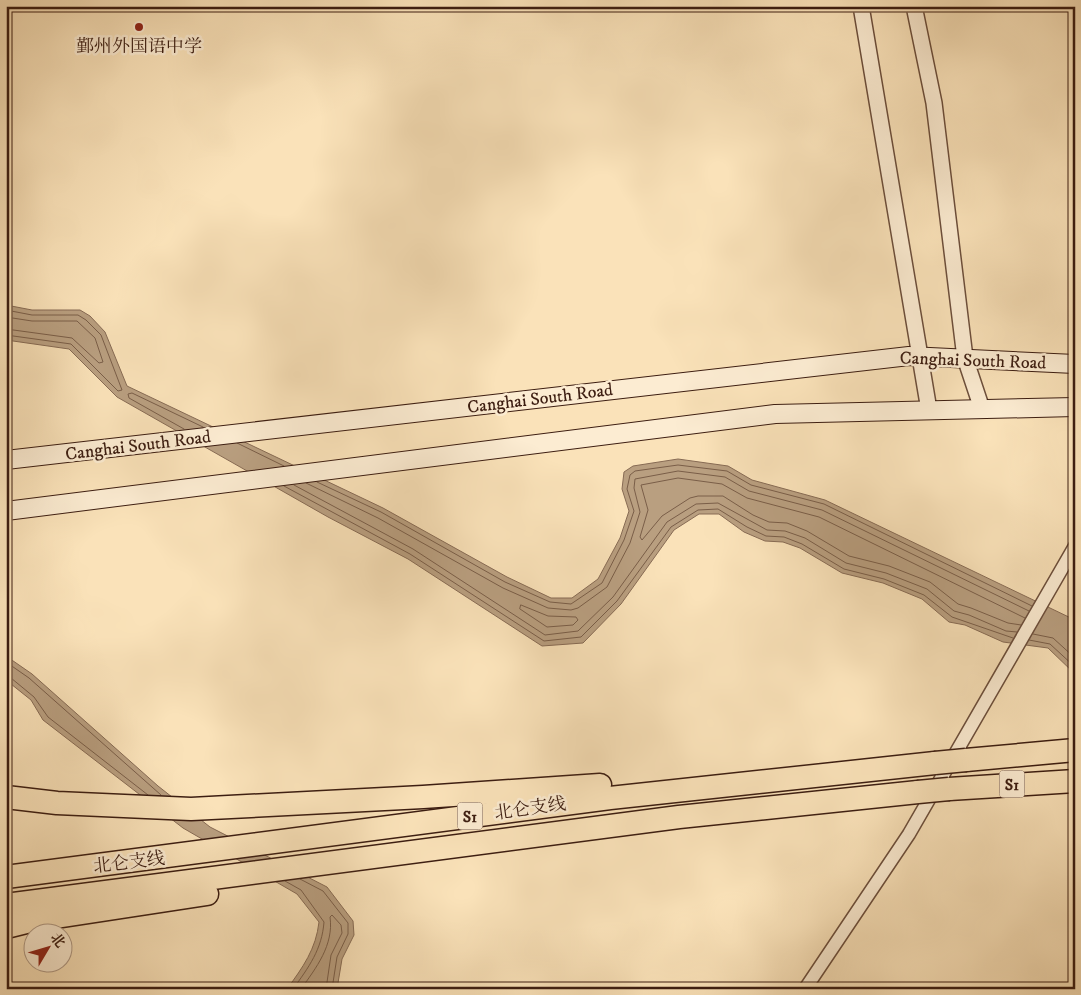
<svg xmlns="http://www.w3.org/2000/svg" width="1081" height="995" font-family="'IM FELL DW Pica','Noto Serif SC',serif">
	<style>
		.water { fill: #b99f80; stroke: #876b54 }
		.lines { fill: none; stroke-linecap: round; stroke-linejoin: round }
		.shore { stroke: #7a5e48; stroke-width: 1 }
		.minor-casing { stroke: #6c4e3b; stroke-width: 15 }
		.tertiary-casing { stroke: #6c4e3b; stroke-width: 18 }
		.secondary-casing { stroke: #3c1d11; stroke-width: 20 }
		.motorway-casing { stroke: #3c1d11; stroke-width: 25 }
		.minor { stroke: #fcecd2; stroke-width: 12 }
		.tertiary { stroke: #fcecd2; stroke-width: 15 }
		.secondary { stroke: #fcecd2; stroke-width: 18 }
		.motorway { stroke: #fae2b9; stroke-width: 22 }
		.motorway-bridge-casing { stroke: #3c1d11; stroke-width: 25; stroke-linecap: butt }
		.motorway-bridge { stroke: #fae2b9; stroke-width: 22 }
		.poi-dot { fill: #8f2418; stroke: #fcecd2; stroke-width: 2 }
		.labels { text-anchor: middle; stroke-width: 5; stroke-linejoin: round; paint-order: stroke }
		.shield { fill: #fcecd2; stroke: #765b4b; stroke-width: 1 }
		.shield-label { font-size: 16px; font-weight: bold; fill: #3c1d11 }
		.poi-label { font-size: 18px; fill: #3c1d11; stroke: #fcecd2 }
		.street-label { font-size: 18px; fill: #3c1d11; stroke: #fcecd2 }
	</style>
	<rect width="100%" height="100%" fill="#fae2b9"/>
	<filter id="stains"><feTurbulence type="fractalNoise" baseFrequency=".004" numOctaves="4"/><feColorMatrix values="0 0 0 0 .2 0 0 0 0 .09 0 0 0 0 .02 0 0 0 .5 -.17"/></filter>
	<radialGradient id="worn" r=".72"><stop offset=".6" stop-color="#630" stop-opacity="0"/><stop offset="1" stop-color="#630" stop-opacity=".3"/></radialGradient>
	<g class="water">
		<polygon points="6,305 32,310 80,310 90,316 105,332 127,386 383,508 507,577 551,598 572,598 598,579 620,538 629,511 622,489 624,472 633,466 678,459 728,466 752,480 825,500 1075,620 1075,674 1048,648 1003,642 965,625 949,622 922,599 883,583 842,573 800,548 783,542 765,541 744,532 719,514 699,514 674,530 621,604 583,643 542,646 408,559 328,517 117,397 69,349 6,340"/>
		<path d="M6,656L32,674L158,786L210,827L327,887L353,921L354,935L342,959L337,989H287C303,967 316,949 319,922L297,894L183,828L43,720L31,700L6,680Z"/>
	</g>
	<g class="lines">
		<g class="shore">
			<polyline points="6,310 32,315 78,315 86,320 101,335 122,390 118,391 71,344 6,335"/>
			<polyline points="6,317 32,321 77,321 95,338 103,362 99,363 72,338 6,329"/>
			<polyline points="184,429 129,398 128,394 132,393 203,427"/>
			<polyline points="237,443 284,466"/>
			<polyline points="317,482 381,512 505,582 550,602 571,604 602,583 624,540 634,511 627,489 630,475 635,471 678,465 727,471 751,485 824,504 1032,606"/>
			<polyline points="306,483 378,518 503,588 548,608 571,610 578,608 607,587 630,543 640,512 634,488 635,479 678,471 725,477 749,491 822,510 1029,611"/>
			<polyline points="294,485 413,549 545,635 578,631 613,597 667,522 696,504 718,503 767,530 785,531 805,538 846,563 886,573 927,589 954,611 969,615 1006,631 1017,632"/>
			<polyline points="284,486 410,554 544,641 581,637 617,601 671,527 698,510 718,509 747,527 766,536 784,537 802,544 844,569 884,579 924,595 952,617 1013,638"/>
			<polygon points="521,605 548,616 576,617 578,620 573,625 547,627 520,609"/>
			<polyline points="1021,625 1008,623 971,608 958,604 930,582 889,566 849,556 807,531 787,523 769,522 753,515 723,496 698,496 690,498 662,516 642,540 640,537 648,510 641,485 678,478 722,484 747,498 819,517 1025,618"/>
			<polyline points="1033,634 1053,638 1075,658"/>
			<polyline points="1029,640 1050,644 1075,667"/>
			<polyline points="6,662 29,678 161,795"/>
			<polyline points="6,676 11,678 34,697 48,717 148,795"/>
			<polyline points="300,879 323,891 348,923 348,934 337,957 332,989"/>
			<path d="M285,881L301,890L324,922C322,949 309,967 293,989"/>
			<path d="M301,989C316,968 334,945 330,917L332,915L341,925L342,933L331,955L326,989"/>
		</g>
		<defs>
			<polyline id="minor" points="805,989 909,834 1075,546"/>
			<g id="tertiary">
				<polyline points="861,6 929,410"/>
				<polyline points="914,6 934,103 965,358 982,409"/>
			</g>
			<g id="secondary">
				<polyline points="6,460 909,356 1075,364"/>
				<polyline points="6,511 775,414 1075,407"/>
			</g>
			<g id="motorway">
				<polyline points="966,760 1075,750"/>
				<polyline points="949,789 1075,781"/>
				<polyline points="6,797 57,803 191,809 423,797 600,785"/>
				<polyline points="6,877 610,798 935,763"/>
				<polyline points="6,905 679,817 918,792"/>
				<polyline points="6,927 30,921 207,894"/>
			</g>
		</defs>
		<use href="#minor" class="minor-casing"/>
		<use href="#tertiary" class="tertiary-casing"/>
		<use href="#secondary" class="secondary-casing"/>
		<use href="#motorway" class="motorway-casing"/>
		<use href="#minor" class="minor"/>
		<use href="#tertiary" class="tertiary"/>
		<use href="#secondary" class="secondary"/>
		<use href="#motorway" class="motorway"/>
		<defs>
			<g id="motorway-bridge">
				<polyline points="935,763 966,760"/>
				<polyline points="918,792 949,789"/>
			</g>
		</defs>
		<use href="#motorway-bridge" class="motorway-bridge-casing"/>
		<use href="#motorway-bridge" class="motorway-bridge"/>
	</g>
	<circle class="poi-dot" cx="139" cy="27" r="5"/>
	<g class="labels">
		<g class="shield">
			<rect x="999.5" y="770.5" width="25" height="27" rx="4"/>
			<rect x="457.5" y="802.5" width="25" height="27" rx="4"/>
		</g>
		<g class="shield-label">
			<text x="1012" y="790">S1</text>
			<text x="470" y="822">S1</text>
		</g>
		<g class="poi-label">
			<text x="139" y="52">鄞州外国语中学</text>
		</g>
		<g class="street-label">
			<text transform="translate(973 360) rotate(2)" y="6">Canghai South Road</text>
			<text transform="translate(540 398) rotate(-7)" y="6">Canghai South Road</text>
			<text transform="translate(138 445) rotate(-7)" y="6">Canghai South Road</text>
			<text transform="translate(530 808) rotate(-8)" y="6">北仑支线</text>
			<text transform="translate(129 862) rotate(-7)" y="6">北仑支线</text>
		</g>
	</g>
	<rect width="1081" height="995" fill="none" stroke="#fae2b9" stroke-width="25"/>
	<rect x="8" y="8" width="1066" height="980" fill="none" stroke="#3c1d11" stroke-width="2.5"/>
	<rect x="12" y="12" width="1056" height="970" fill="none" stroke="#3c1d11"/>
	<g transform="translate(48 948) rotate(52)"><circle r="24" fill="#fcecd2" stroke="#af9985"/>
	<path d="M0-4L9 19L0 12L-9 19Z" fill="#8f2418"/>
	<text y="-8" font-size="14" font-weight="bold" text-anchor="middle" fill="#3c1d11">北</text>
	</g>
	<rect width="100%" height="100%" filter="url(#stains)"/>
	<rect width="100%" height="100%" fill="url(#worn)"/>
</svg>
